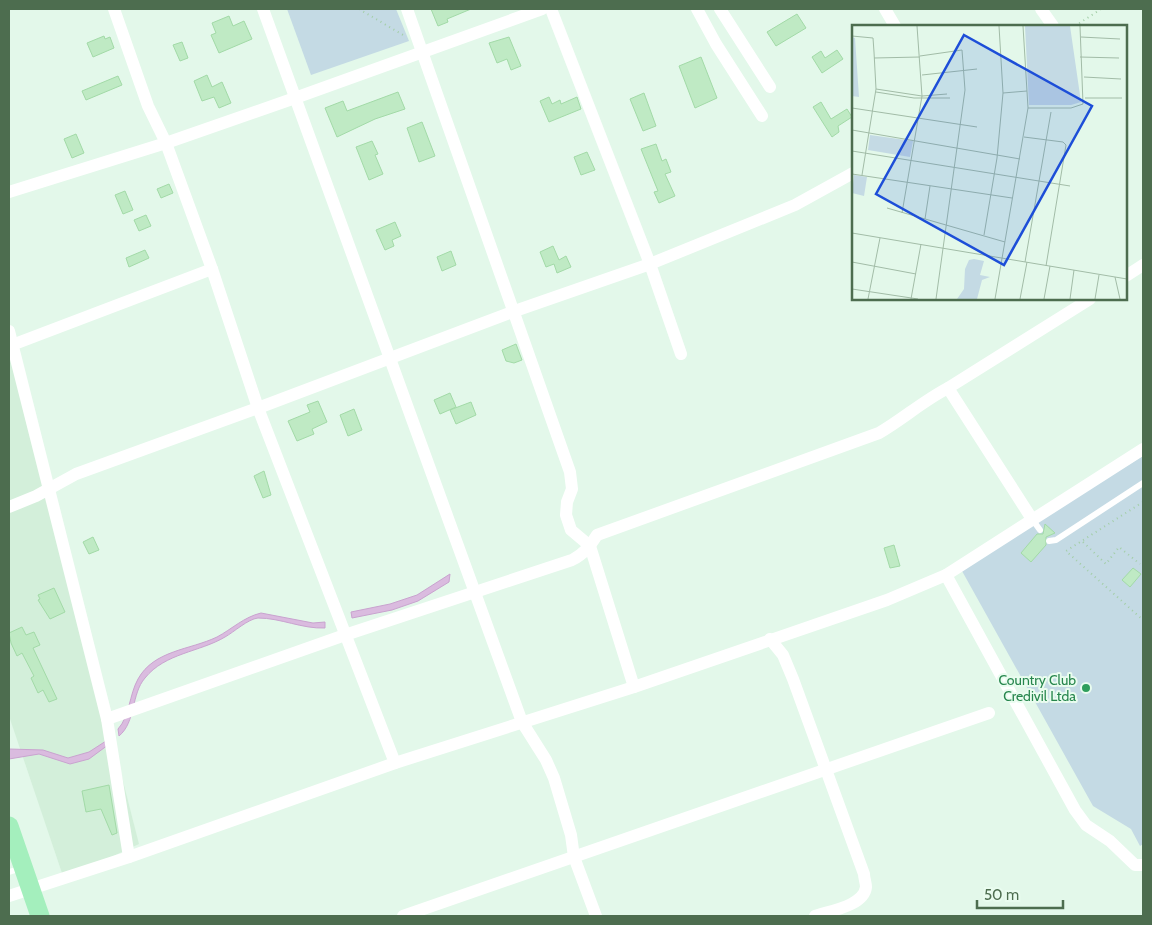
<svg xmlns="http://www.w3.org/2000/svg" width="1152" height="925" font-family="Cabin,sans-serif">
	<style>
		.residential { fill: #d3efda }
		.green { fill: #c4dae4 }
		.water { fill: #dabbdf; stroke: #c9a3cf }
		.building { fill: #bfeac4; stroke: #a2daa7 }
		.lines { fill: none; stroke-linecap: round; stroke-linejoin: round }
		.path { stroke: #a3cea7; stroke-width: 2; stroke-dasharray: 1 4; stroke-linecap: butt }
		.service { stroke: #fff; stroke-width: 6 }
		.minor { stroke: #fff; stroke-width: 12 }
		.primary { stroke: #a4efbd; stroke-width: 19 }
		.leisure-dot { fill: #2e9e5b; stroke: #e9fcef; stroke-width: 2 }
		.labels { text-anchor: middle; stroke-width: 4; stroke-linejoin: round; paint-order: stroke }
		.leisure-label { font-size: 14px; fill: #27864d; stroke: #e9fcef; text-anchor: end }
		.inset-road { fill: none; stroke: #a2bca7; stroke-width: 1 }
		.view { fill: #1d4ed8; fill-opacity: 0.15; stroke: #1d4ed8; stroke-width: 2.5 }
		.inset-edge { fill: none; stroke: #4d6d4f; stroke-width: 2.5 }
	</style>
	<rect width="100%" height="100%" fill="#e3f8ea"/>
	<polygon class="residential" points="9,333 139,844 64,879 9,716"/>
	<g class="green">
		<polygon points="287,9 396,9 409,41 311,75"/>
		<polygon points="1143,456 1143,844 1140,846 1131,829 1093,806 962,571 1056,509"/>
	</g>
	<g class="water">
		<polygon points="450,574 449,582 418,601 392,610 352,618 351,612 390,604 417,595"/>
		<path d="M261,613L313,623L325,622V628C302,629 281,618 258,618C248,619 234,632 225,637C200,652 165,653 145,678C131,694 136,722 119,736L118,729C130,716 129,695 138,679C154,650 190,650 217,637C232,629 244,617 261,613Z"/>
		<polygon points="106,741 108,745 89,759 70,764 39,754 9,759 9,749 43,750 68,758 89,752"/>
	</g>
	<g class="building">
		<polygon points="431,9 471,9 447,19 448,22 438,26"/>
		<polygon points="797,14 806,28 776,46 767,32"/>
		<polygon points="229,16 233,26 244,21 252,39 219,53 211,35 216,33 212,23"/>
		<polygon points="104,36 105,39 110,37 114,48 93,57 87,43"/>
		<polygon points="509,37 521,66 511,70 507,59 497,63 489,43"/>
		<polygon points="182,42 188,58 180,61 173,45"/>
		<polygon points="837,50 843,59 822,73 812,57 821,51 825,58"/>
		<polygon points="701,57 717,98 695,108 679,66"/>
		<polygon points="207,75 212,87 222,82 231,103 219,108 214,97 202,101 194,81"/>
		<polygon points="118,76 122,85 86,100 82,91"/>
		<polygon points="398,92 405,109 375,119 337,137 325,108 343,101 347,111"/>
		<polygon points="644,93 656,126 643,131 630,99"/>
		<polygon points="549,97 552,104 560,100 561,104 577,97 581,109 549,122 540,101"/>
		<polygon points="821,102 831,119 847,109 852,117 838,126 839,132 832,137 813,107"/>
		<polygon points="422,122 435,156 419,162 407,128"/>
		<polygon points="76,134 84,153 72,158 64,139"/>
		<polygon points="372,141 378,154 375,155 383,174 369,180 356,147"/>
		<polygon points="656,144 662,161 666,159 671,172 665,174 675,196 659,203 654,192 658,191 641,149"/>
		<polygon points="587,152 595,170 581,175 574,157"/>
		<polygon points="169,184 173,193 161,198 157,189"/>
		<polygon points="125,191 133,210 123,214 115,195"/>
		<polygon points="146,215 151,226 139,231 134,220"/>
		<polygon points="395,222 401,236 392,240 394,246 385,250 376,230"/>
		<polygon points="553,246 559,260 566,256 571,267 557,273 554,264 546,267 540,252"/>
		<polygon points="145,250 149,258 129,267 126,258"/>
		<polygon points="451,251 456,265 442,271 437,257"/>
		<polygon points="516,344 522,360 514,363 506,361 502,350"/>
		<polygon points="450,393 456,407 440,414 434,400"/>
		<polygon points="318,401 327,422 312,429 314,434 297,441 288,421 310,412 307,405"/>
		<polygon points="471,402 476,415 456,424 450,410"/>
		<polygon points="354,409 362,430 348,436 340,415"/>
		<polygon points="264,471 271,495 263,498 254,476"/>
		<polygon points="1045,524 1055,533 1046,537 1046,545 1031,562 1021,553 1037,534 1043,534"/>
		<polygon points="93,537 99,550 89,554 83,542"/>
		<polygon points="894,545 900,566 890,568 884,548"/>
		<polygon points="1133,568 1141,574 1130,587 1122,580"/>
		<polygon points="54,588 65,612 50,619 38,600 40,599 38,595"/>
		<polygon points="22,627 26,635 34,632 40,645 33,648 57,699 49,702 43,690 38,693 31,678 34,676 22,653 17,656 11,643 9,633"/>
		<polygon points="109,785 117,833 112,835 101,809 86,812 82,791"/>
	</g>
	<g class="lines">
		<g class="path">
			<polyline points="359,9 403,35"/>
			<polyline points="1075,26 1101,9"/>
			<polyline points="1143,502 1066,551 1143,620"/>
			<polyline points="1083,542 1106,564 1119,547 1140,564"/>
		</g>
		<g class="service">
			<polyline points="1032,519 1040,530"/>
			<polyline points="1049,541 1056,540 1143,483"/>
			<polyline points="9,872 22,868"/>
		</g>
		<g class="minor">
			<polyline points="114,9 148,106 166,143 212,269 258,408 395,763"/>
			<polyline points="263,9 522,722 546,760 554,778 571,835 574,857 596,916"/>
			<polyline points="407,9 570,472 572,489 567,502 566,515 571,530 590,546 634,687"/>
			<polyline points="551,9 650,264 681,354"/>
			<polyline points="697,9 716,44 762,116"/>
			<polyline points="720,9 770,87"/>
			<polyline points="885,9 895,26"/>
			<polyline points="1041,9 1053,26"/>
			<polyline points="9,192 166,143 295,98 542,9"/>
			<polyline points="1126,276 1143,265"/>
			<polyline points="9,331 107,719 129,857"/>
			<polyline points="12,345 212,269"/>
			<polyline points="948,388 1090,299"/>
			<polyline points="9,507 36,496 76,474 258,408 512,312 650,264 795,205 853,173"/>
			<polyline points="946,575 1075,810 1086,825 1110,841 1135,865 1143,865"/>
			<path d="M770,639L783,655L793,679L864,874C864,878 866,883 866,887C864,906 829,911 815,916"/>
			<path d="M107,719L345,635L572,560C584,554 590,546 597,535L879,433C903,419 923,401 948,388L1032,519"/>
			<polyline points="9,896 129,857 395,763 634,687 887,600 946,575 1143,449"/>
			<polyline points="403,916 989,713"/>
		</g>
		<polyline class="primary" points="9,826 40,916"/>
	</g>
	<circle class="leisure-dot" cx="1086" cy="688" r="5"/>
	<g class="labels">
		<g class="leisure-label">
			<text x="1076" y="685">Country Club<tspan x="1076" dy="16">Credivil Ltda</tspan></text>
		</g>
	</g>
	<g transform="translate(852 25)">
		<rect width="275" height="275" fill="#e3f8ea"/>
		<path d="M173,1H218L229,77L219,80H177ZM0,12L3,13L7,72L0,71ZM18,110L61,116L58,132L16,125ZM2,150L15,152L12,171L0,168ZM122,234L132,236L128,250L138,252L130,255L125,274H105L112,264L113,244L117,235Z" fill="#c4dae4"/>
		<path class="inset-road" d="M147,1L151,68M0,11L21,13L22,27L24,64L10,150M229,12L268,14M68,31L110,25L113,65L84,274M228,32L267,33M22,33L68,32M70,50L125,44M232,52L269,54M24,64L70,71L65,1M24,67L62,73H98M233,73H270M0,83L125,102M176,83H219L231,79L228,1M0,105L168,134M172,112L211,117L214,120L194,241M0,126L218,161M0,149L160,173M35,183L153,217M50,188L70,71L95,69M73,194L78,161M0,208L275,254M132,210L145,133L151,68L175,66M0,237L64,249M173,237L199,87M263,252L268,274M0,264L66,274M16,274L28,213M59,274L69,219M143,274L176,83L171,1M168,274L175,237M192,274L198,241M218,274L222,245M243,274L247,250"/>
		<path class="view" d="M112,10L240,81L152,240L24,169Z"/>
		<rect width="275" height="275" class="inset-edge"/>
	</g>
	<rect width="1152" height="925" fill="none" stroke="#4d6d4f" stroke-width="20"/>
	<path d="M977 900v8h86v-8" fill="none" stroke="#4d6d4f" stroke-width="2.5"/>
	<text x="984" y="900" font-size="15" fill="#4d6d4f" stroke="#e9fcef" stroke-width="4" paint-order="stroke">50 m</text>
</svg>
